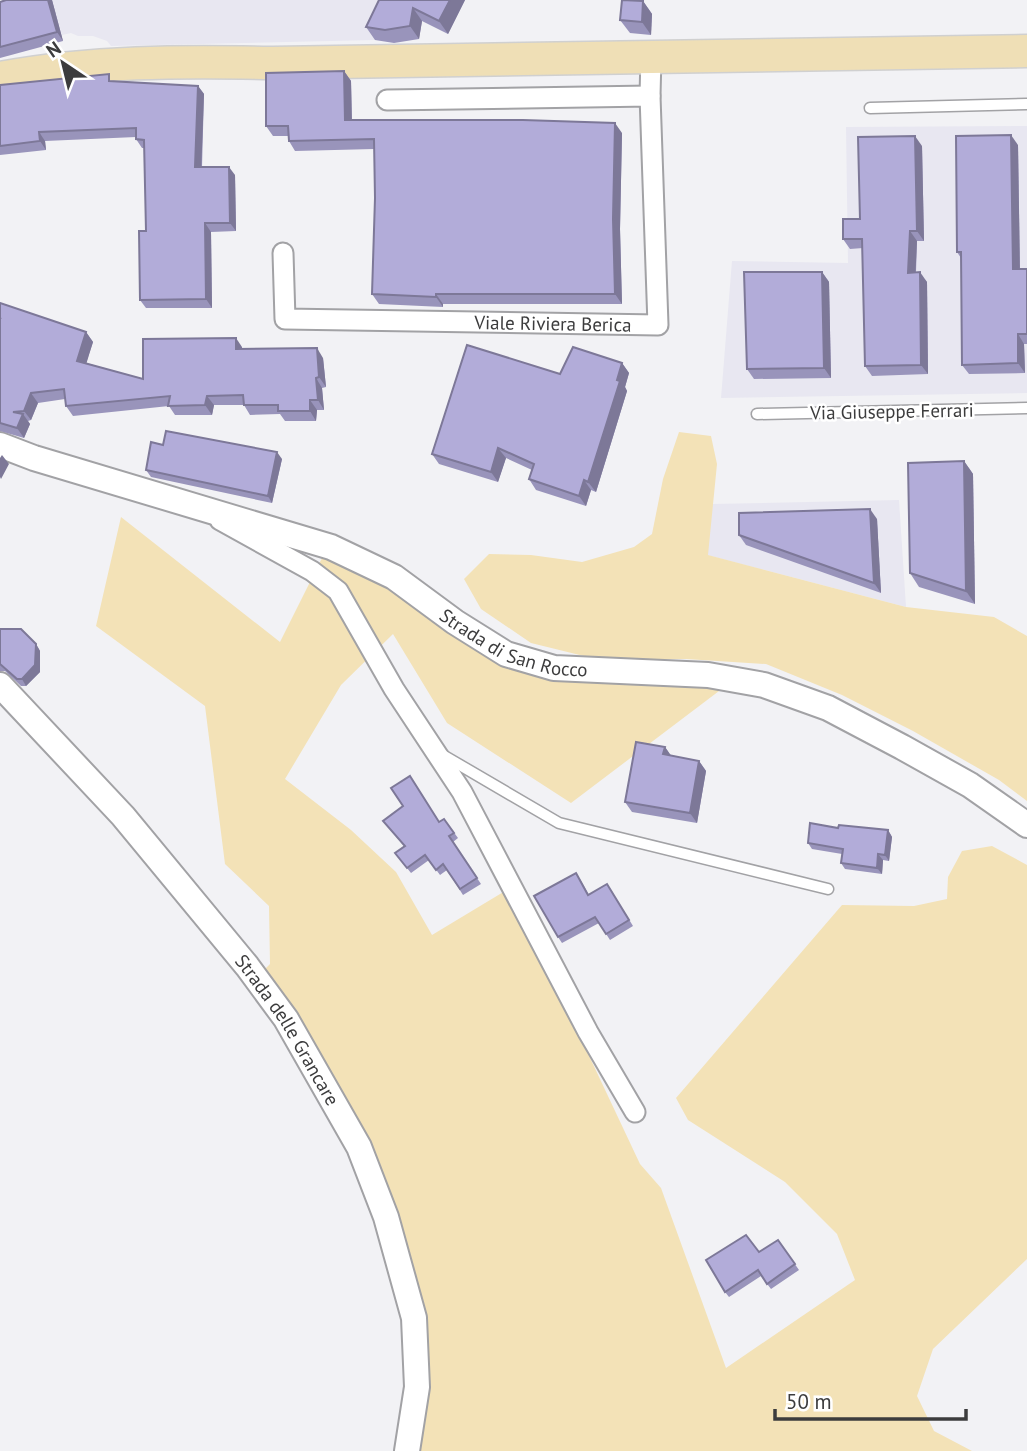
<svg xmlns="http://www.w3.org/2000/svg" width="1027" height="1451" font-family="'PT Sans',sans-serif">
	<style>
		.built { fill: #e8e7f1 }
		.green { fill: #f3e2b7 }
		.lines { fill: none; stroke-linecap: round; stroke-linejoin: round }
		.service-casing { stroke: #a2a2a5; stroke-width: 13 }
		.minor-casing { stroke: #a2a2a5; stroke-width: 23 }
		.tertiary-casing { stroke: #a2a2a5; stroke-width: 28 }
		.primary-casing { stroke: #d0d0d0; stroke-width: 35 }
		.service { stroke: #fff; stroke-width: 10 }
		.minor { stroke: #fff; stroke-width: 19 }
		.tertiary { stroke: #fff; stroke-width: 24 }
		.primary { stroke: #efdfb6; stroke-width: 32 }
		.wall { fill: #9994bb }
		.shaded-wall { fill: #7d7898 }
		.building { fill: #b2acd9; stroke: #7d7898; stroke-width: 2 }
		.labels { text-anchor: middle; stroke-width: 5; stroke-linejoin: round; paint-order: stroke }
		.street-label { font-size: 19px; fill: #3c3c3d; stroke: #fff }
	</style>
	<rect width="100%" height="100%" fill="#f2f2f5"/>
	<g class="built">
		<polygon points="52,0 395,0 375,40 111,46 107,41 93,36 78,36 71,33 62,35"/>
		<polygon points="1027,126 1027,393 721,398 732,261 848,263 846,127"/>
		<polygon points="899,500 906,607 707,555 712,504"/>
	</g>
	<g class="green">
		<polygon points="679,432 711,436 717,464 708,555 906,607 994,617 1027,636 1027,801 999,780 913,731 842,695 766,664 686,659 600,660 531,643 481,609 464,579 489,554 531,555 582,562 634,547 652,534 663,479"/>
		<polygon points="121,517 280,642 322,558 394,586 547,680 723,688 571,803 447,723 393,634 341,685 285,779 351,830 396,872 432,935 510,888 640,1164 661,1188 726,1368 855,1280 837,1234 785,1182 688,1120 676,1098 842,905 914,906 947,899 948,877 962,851 992,846 1027,865 1027,1259 933,1349 917,1396 934,1431 972,1451 412,1451 418,1416 385,1212 257,977 270,964 269,906 225,864 205,706 96,626"/>
	</g>
	<g class="lines">
		<defs>
			<g id="service">
				<polyline points="870,108 1027,104"/>
				<polyline points="757,414 1027,408"/>
				<polyline points="441,754 559,823 828,889"/>
			</g>
			<g id="minor">
				<polyline points="650,96 651,56"/>
				<path id="s1" d="M283,253L285,319L658,325L650,96L387,100"/>
				<polyline points="220,520 312,571 338,591 394,689 462,792 588,1032 635,1112"/>
			</g>
			<g id="tertiary">
				<path id="s2" d="M0,445L34,458L331,547L394,577L455,622L506,654L554,668L708,675L764,685L828,708L902,747L970,785L1027,825"/>
				<path id="s3" d="M0,685L123,816L247,966L286,1019L359,1147L386,1217L414,1318L417,1387L407,1451"/>
			</g>
			<path id="primary" d="M0,78C91,61 181,61 273,63L1027,51"/>
		</defs>
		<use href="#service" class="service-casing"/>
		<use href="#minor" class="minor-casing"/>
		<use href="#tertiary" class="tertiary-casing"/>
		<use href="#primary" class="primary-casing"/>
		<use href="#service" class="service"/>
		<use href="#minor" class="minor"/>
		<use href="#tertiary" class="tertiary"/>
		<use href="#primary" class="primary"/>
	</g>
	<g class="wall">
		<polygon points="52,0 63,41 0,58 0,2"/>
		<polygon points="379,0 465,0 448,34 422,21 419,39 394,43 375,40 366,27"/>
		<polygon points="643,1 652,14 651,35 630,33 620,20"/>
		<polygon points="344,71 351,81 352,120 622,133 620,229 622,304 443,304 443,307 379,304 372,294 375,198 374,149 295,151 289,141 288,136 273,136 266,126"/>
		<polygon points="114,82 198,86 204,94 202,167 235,175 236,231 211,232 212,308 146,308 140,300 146,231 144,148 142,148 136,139 136,137 45,141 46,150 0,155 0,85"/>
		<polygon points="1018,145 1020,269 1027,269 1027,344 1024,344 1025,373 969,374 962,365 961,258 957,252"/>
		<polygon points="922,146 924,241 917,241 916,272 927,282 928,374 872,376 865,366 863,248 850,249 843,239"/>
		<polygon points="822,272 829,282 831,378 754,379 747,369"/>
		<polygon points="0,303 86,332 93,342 86,363 143,379 242,347 242,349 323,358 326,387 322,388 324,410 317,410 316,421 285,421 280,414 250,415 244,405 214,405 212,415 175,415 169,406 73,416 66,406 65,399 38,403 31,420 28,421 30,424 24,438 0,431"/>
		<polygon points="622,363 629,373 625,387 627,391 596,492 591,490 586,506 536,490 529,479 532,470 506,458 498,482 439,464 432,454 560,374"/>
		<polygon points="163,445 282,459 272,503 151,477 146,470"/>
		<polygon points="964,461 973,474 975,604 919,587 910,573"/>
		<polygon points="877,519 881,593 746,545 739,535"/>
		<polygon points="0,629 36,644 40,651 40,672 26,686 21,686 5,671 0,671"/>
		<polygon points="665,747 671,756 699,761 706,771 697,823 632,812 625,802"/>
		<polygon points="444,819 458,838 453,842 481,884 463,895 447,870 440,875 429,860 411,873 395,853 404,846 383,821 439,822"/>
		<polygon points="838,828 888,830 892,837 889,861 883,860 882,874 845,869 841,863 842,854 812,849 808,843"/>
		<polygon points="580,879 589,895 611,890 633,926 610,940 599,923 562,943 558,937"/>
		<polygon points="778,1240 799,1270 771,1289 761,1276 729,1297 725,1292 759,1252"/>
	</g>
	<g class="shaded-wall">
		<polygon points="48,0 52,0 63,41 57,32"/>
		<polygon points="450,0 465,0 448,34 439,21"/>
		<polygon points="643,1 652,14 651,35 642,22"/>
		<polygon points="413,8 422,21 419,39 410,26"/>
		<polygon points="344,71 351,81 352,130 345,120"/>
		<polygon points="198,86 204,94 201,175 195,167"/>
		<polygon points="615,123 622,133 620,229 622,304 615,294 613,219"/>
		<polygon points="39,132 45,141 46,150 40,141"/>
		<polygon points="1011,135 1018,145 1020,279 1013,269"/>
		<polygon points="915,136 922,146 924,241 917,231"/>
		<polygon points="229,167 235,175 236,231 230,223"/>
		<polygon points="205,223 211,232 212,308 206,299"/>
		<polygon points="910,231 917,241 915,283 908,273"/>
		<polygon points="822,272 829,282 831,378 824,368"/>
		<polygon points="920,272 927,282 928,374 921,365"/>
		<polygon points="436,294 443,304 443,307 436,297"/>
		<polygon points="86,332 93,342 84,371 77,361"/>
		<polygon points="1018,334 1024,344 1025,373 1018,363"/>
		<polygon points="236,338 242,347 243,359 236,349"/>
		<polygon points="317,348 323,358 326,387 319,377"/>
		<polygon points="622,363 629,373 625,387 627,391 596,492 588,482"/>
		<polygon points="316,378 322,388 324,410 318,400"/>
		<polygon points="31,393 38,403 31,420 24,411"/>
		<polygon points="207,396 214,405 212,415 205,405"/>
		<polygon points="310,400 317,410 316,421 310,411"/>
		<polygon points="23,414 30,424 24,438 17,428"/>
		<polygon points="498,448 506,458 498,482 491,472"/>
		<polygon points="277,452 282,459 272,503 268,496"/>
		<polygon points="2,455 9,464 1,479 0,477 0,458"/>
		<polygon points="964,461 973,474 975,604 966,591"/>
		<polygon points="584,480 591,490 586,506 579,496"/>
		<polygon points="870,509 877,519 881,593 874,583"/>
		<polygon points="36,644 40,651 40,672 26,686 22,679"/>
		<polygon points="665,747 672,757 663,754"/>
		<polygon points="699,761 706,771 697,823 690,813"/>
		<polygon points="888,830 892,837 889,861 885,855"/>
		<polygon points="878,854 883,860 882,874 877,868"/>
	</g>
	<g class="building">
		<polygon points="6,0 48,0 57,32 0,47 0,2"/>
		<polygon points="379,0 450,0 439,21 413,8 410,26 385,30 366,27"/>
		<polygon points="622,0 643,1 642,22 620,20"/>
		<polygon points="344,71 345,120 523,120 615,123 613,219 615,294 436,294 436,297 372,294 375,198 374,139 289,141 288,126 266,126 266,73"/>
		<polygon points="109,74 109,81 198,86 195,167 229,167 230,223 205,223 206,299 140,300 139,231 146,231 144,140 136,139 136,128 39,132 40,141 0,146 0,85"/>
		<polygon points="1011,135 1013,269 1027,269 1027,334 1018,334 1018,363 962,365 961,252 957,252 956,136"/>
		<polygon points="915,136 917,231 910,231 908,273 920,272 921,365 865,366 862,239 843,239 843,219 860,219 858,137"/>
		<polygon points="744,272 822,272 824,368 747,369"/>
		<polygon points="0,303 86,332 77,361 143,379 143,339 236,338 236,349 317,348 319,377 316,378 318,400 310,400 310,411 278,411 278,405 244,405 243,395 207,396 205,405 168,406 170,396 66,406 64,389 31,393 24,411 13,412 23,414 17,428 0,423 0,318 1,319 0,318"/>
		<polygon points="467,345 560,374 573,347 622,363 617,380 620,381 588,482 584,480 579,496 529,479 534,464 498,448 491,472 432,454"/>
		<polygon points="166,431 277,452 268,496 146,470 151,442 163,445"/>
		<polygon points="964,461 966,591 910,573 908,463"/>
		<polygon points="870,509 874,583 739,535 739,513"/>
		<polygon points="0,629 21,629 36,644 35,665 22,679 17,679 0,664"/>
		<polygon points="636,742 665,747 663,754 699,761 690,813 625,802"/>
		<polygon points="410,776 439,822 444,819 454,833 449,836 477,878 460,889 443,864 436,870 425,855 407,868 395,853 405,846 383,821 403,806 391,788"/>
		<polygon points="810,823 838,828 839,825 888,830 885,855 878,854 877,868 841,863 843,849 808,843"/>
		<polygon points="576,873 588,895 607,884 629,920 606,934 595,917 558,937 534,896"/>
		<polygon points="746,1235 759,1252 778,1240 795,1264 767,1284 758,1270 725,1292 706,1260"/>
	</g>
	<g class="labels">
		<g class="street-label">
			<text dy="7" stroke="none"><textPath href="#s1" startOffset="334">Viale Riviera Berica</textPath></text>
			<text transform="translate(892 411) rotate(-1)" y="7">Via Giuseppe Ferrari</text>
			<text dy="7" stroke="none"><textPath href="#s2" startOffset="556">Strada di San Rocco</textPath></text>
			<text dy="7" stroke="none"><textPath href="#s3" startOffset="450">Strada delle Grancare</textPath></text>
		</g>
	</g>
	<g transform="translate(63 63) rotate(325)" stroke="#ffffff" stroke-width="5" paint-order="stroke">
	<path d="M0-5L12 26L0 18L-12 26Z" fill="#3c3c3d"/>
	<text y="-10" font-size="19" font-weight="bold" text-anchor="middle" fill="#3c3c3d">N</text>
	</g>
	<path d="M775 1409v10h191v-10" fill="none" stroke="#3c3c3d" stroke-width="3.5"/>
	<text x="786" y="1409" font-size="21" fill="#3c3c3d" stroke="#ffffff" stroke-width="5" paint-order="stroke">50 m</text>
</svg>
